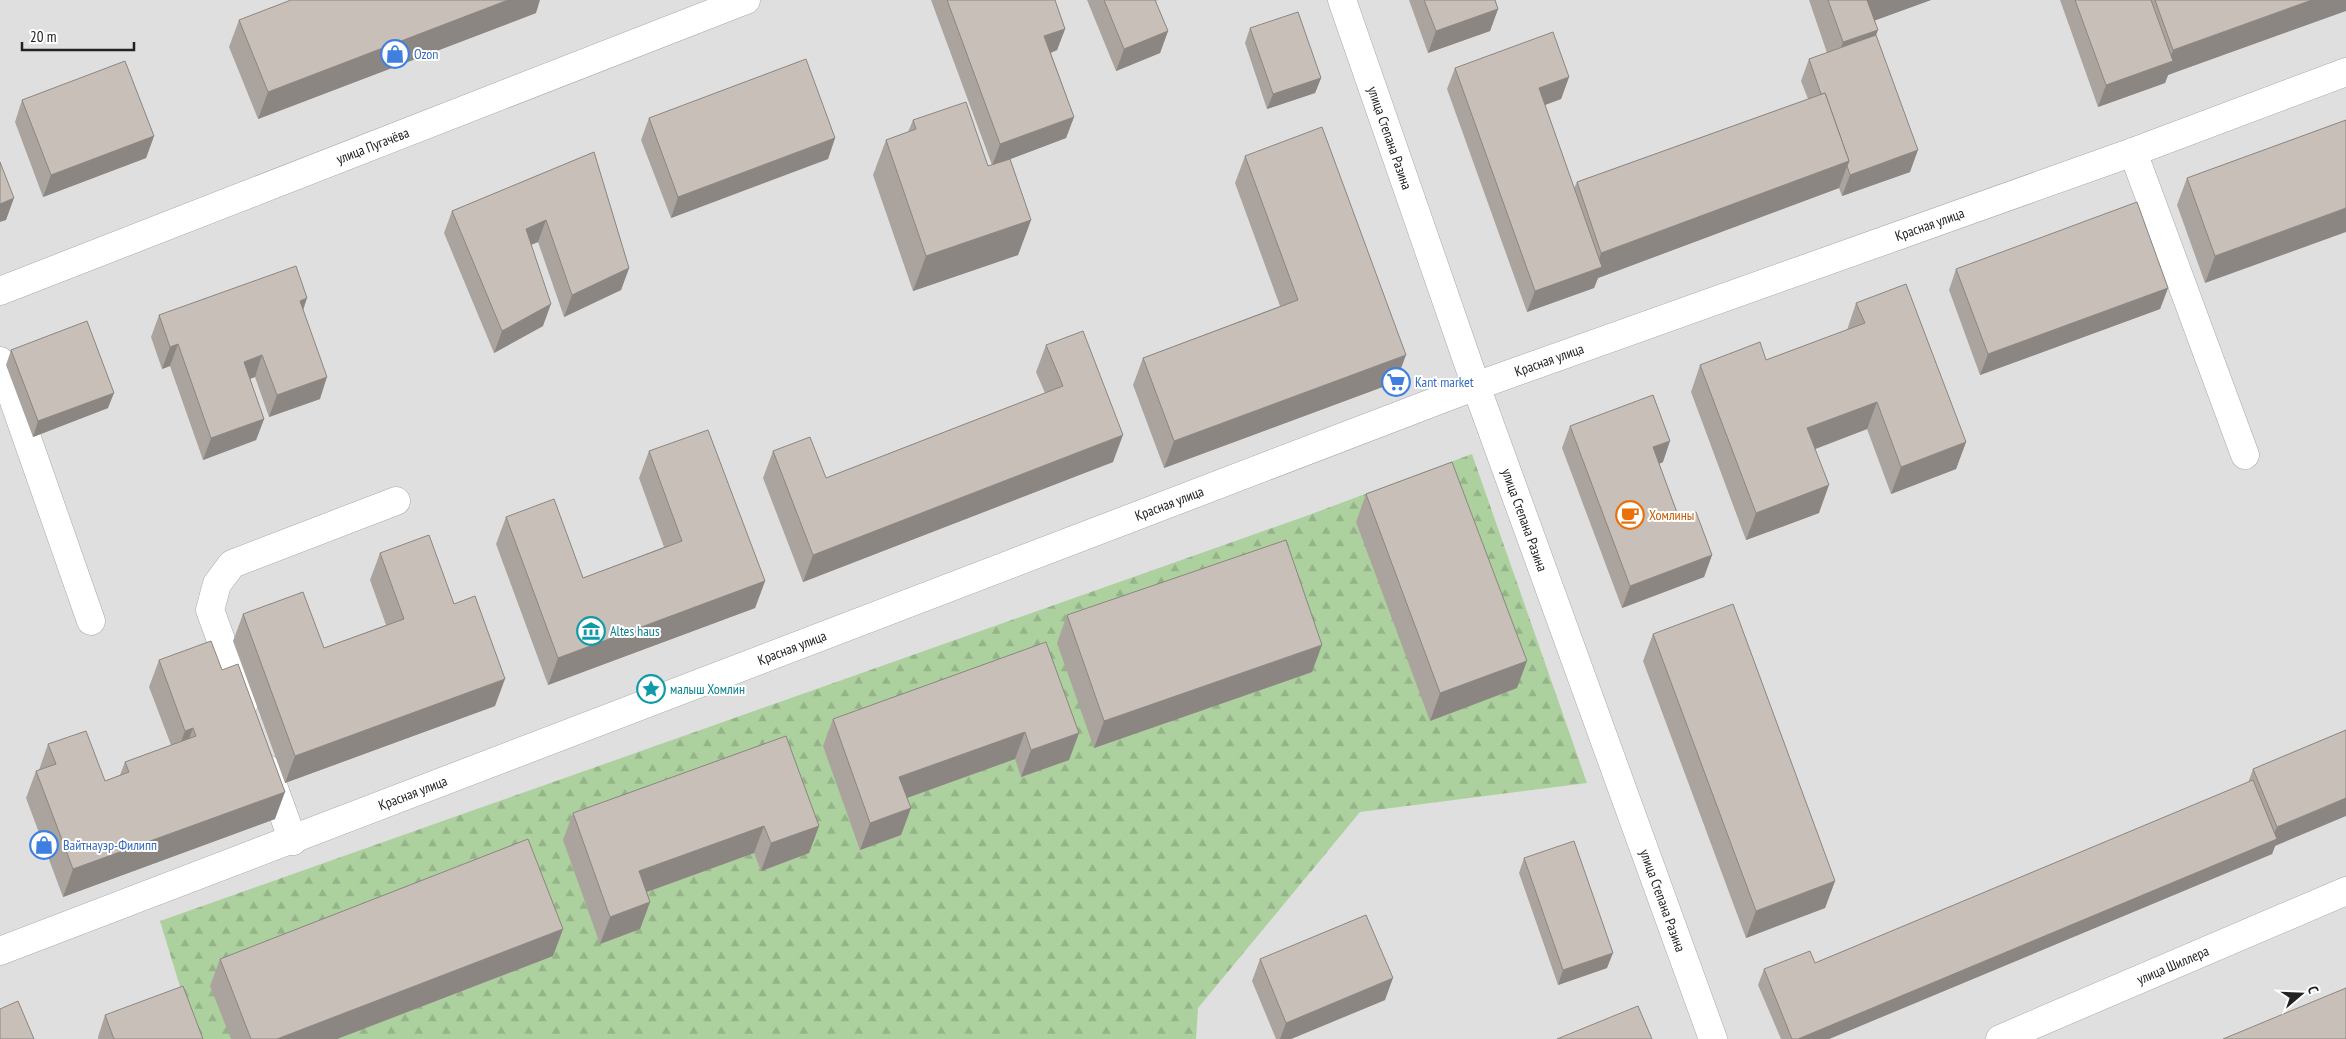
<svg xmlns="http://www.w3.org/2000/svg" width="2346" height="1039" font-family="'PT Sans Narrow',sans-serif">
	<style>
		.residential { fill: #e0dfdf }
		.forest { fill: url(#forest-firs) }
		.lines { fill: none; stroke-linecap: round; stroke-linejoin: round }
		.minor-casing { stroke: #a9a9a9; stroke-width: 29 }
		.minor { stroke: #fff; stroke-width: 28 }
		.wall { fill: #aba49e }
		.shaded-wall { fill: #8b8681 }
		.building { fill: #c7bfb8; stroke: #8b8681 }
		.labels { text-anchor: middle; stroke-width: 4; stroke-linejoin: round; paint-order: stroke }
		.shop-label { font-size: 14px; fill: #366cbe; stroke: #fff; text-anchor: start }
		.street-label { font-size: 14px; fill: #222; stroke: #fff }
		.food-label { font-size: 14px; fill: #c56008; stroke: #fff; text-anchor: start }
		.culture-label { font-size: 14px; fill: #0d838f; stroke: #fff; text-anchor: start }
	</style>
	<defs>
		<pattern id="forest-firs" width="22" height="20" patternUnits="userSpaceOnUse" patternTransform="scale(1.25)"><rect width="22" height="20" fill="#add19e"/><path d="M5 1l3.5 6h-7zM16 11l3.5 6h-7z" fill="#95b388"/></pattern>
	</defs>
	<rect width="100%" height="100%" fill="#f2efe9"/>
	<rect class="residential" x="0" y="0" width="2346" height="1039"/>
	<polygon class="forest" points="1472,454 1587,783 1360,812 1198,1008 1196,1039 196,1039 160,921 1309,515"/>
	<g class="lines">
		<defs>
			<g id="minor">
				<path id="s1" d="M1342,0L1476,386L1713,1039"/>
				<polyline points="2133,152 2245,455"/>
				<path id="s2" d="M0,291L746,0"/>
				<polyline points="0,361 91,621"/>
				<polyline points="244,703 210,610 217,584 232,564 396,501"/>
				<polyline points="267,769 293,841"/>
				<path id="s3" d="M0,951L1476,386L2133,152L2346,72"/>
				<path id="s4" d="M2000,1039L2346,891"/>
			</g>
		</defs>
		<use href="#minor" class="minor-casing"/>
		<use href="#minor" class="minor"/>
	</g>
	<g class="wall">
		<polygon points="931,0 1055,0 1065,29 1057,50 1051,53 1074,117 1066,138 1010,159 1031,220 1018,255 913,291 873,175 886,140 908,132 913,120 988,166 992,165"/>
		<polygon points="1087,0 1159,0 1155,1 1168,31 1160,53 1116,71"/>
		<polygon points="1409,0 1495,0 1498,9 1490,31 1428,53"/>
		<polygon points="1809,0 1931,0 1875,20 1876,35 1910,172 1842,196 1839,188 1598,278 1594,288 1527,312 1447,89 1455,68 1569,77 1561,99 1545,105 1574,188 1577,182 1808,99 1801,81 1809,59 1827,53"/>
		<polygon points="2060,0 2346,0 2168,75 2165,83 2098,107"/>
		<polygon points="536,13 258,119 229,47 239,20"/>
		<polygon points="1250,28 1321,78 1315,93 1267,109 1245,43"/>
		<polygon points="22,100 154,136 146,158 43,197 15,122"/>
		<polygon points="649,118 835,138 828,159 671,218 641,140"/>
		<polygon points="2346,120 2205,283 2177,205 2187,178"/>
		<polygon points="594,152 629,268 621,290 564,317 538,242 531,245 543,326 494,353 444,233 452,211"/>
		<polygon points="1245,156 1396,382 1164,468 1133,385 1143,358 1280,306 1235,183"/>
		<polygon points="1956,269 2168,288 2160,309 1980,375 1949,290"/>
		<polygon points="1856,303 1966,442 1956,469 1891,494 1867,429 1815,449 1819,513 1746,540 1691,392 1700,365 1766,360 1847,330"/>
		<polygon points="303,309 320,399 269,417 255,377 250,379 264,419 256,440 203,460 170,366 162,369 151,337 159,315"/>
		<polygon points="1046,345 1113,462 803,582 763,478 773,451 826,478 1045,393 1036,372"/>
		<polygon points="11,350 108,408 33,437 6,365"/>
		<polygon points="1570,426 1663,462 1659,464 1679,518 1712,555 1704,577 1622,608 1562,448"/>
		<polygon points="649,451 765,581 755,608 548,685 496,544 506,517 583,578 664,547 639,478"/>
		<polygon points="1366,494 1517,688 1430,721 1356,522"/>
		<polygon points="380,553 454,604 495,706 285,783 233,641 243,614 324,648 386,625 370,580"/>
		<polygon points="1067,615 1312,672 1094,748 1057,643"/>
		<polygon points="1653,634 1835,881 1825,908 1746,938 1643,661"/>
		<polygon points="159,660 275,819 63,897 26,798 36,771 39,770 48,744 105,781 120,775 125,762 171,745 149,687"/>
		<polygon points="833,719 1079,733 1069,760 1021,777 1015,759 907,798 911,808 901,835 860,850 823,746"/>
		<polygon points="2346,730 2275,846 2272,854 1829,1039 1781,1039 1758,985 1764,969 1815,963 2248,783 2253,769"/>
		<polygon points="573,813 819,826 809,853 761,871 754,853 647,892 650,902 640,929 600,944 563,840"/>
		<polygon points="1524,858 1607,968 1558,985 1519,873"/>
		<polygon points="563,929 553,956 337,1039 231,1039 210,986 220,959"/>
		<polygon points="1260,959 1385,1000 1291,1039 1276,1039 1252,981"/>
		<polygon points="105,1015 203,1039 98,1039 98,1037"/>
	</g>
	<g class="shaded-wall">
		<polygon points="508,0 540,0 536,13 258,119 268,92"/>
		<polygon points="1867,0 1931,0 1857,27"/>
		<polygon points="2312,0 2346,0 2346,11 2168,75 2165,83 2098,107 2106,85 2168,63 2173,50"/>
		<polygon points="1498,9 1490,31 1428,53 1436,31"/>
		<polygon points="1065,29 1057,50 1037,58 1044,36"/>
		<polygon points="1878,30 1868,57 1833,69 1843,42"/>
		<polygon points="1168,31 1160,53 1116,71 1124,49"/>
		<polygon points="1569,77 1561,99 1531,110 1539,88"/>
		<polygon points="1321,78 1315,93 1267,109 1273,94"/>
		<polygon points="1074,117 1066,138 992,166 1000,144"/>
		<polygon points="154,136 146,158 43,197 51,175"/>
		<polygon points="835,138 828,159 671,218 678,197"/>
		<polygon points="1918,150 1910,172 1842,196 1850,175"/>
		<polygon points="1849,161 1839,188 1598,278 1594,288 1527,312 1535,291 1596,269 1601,253"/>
		<polygon points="14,198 6,220 0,222 0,204"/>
		<polygon points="2346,208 2346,232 2205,283 2215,256"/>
		<polygon points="546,220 538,242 518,250 526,229"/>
		<polygon points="1031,220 1018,255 913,291 926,256"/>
		<polygon points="629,268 621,290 564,317 572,295"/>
		<polygon points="2168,288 2160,309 1980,375 1988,354"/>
		<polygon points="307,298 300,320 300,301"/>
		<polygon points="551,304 543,326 494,353 502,331"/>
		<polygon points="178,344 170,366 162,369 170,347"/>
		<polygon points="262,355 255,377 236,383 244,362"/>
		<polygon points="1406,355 1396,382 1164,468 1174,441"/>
		<polygon points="327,377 320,399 269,417 277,395"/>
		<polygon points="114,393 108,408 33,437 38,421"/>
		<polygon points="1877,402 1867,429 1797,456 1807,428"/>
		<polygon points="264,419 256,440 203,460 211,438"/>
		<polygon points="1123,435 1113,462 803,582 813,555"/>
		<polygon points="1670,441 1663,462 1645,469 1653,447"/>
		<polygon points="1966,442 1956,469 1891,494 1901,467"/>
		<polygon points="1829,485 1819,513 1746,540 1756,513"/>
		<polygon points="1712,555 1704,577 1622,608 1630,586"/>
		<polygon points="765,581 755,608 548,685 558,658"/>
		<polygon points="1322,645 1312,672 1094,748 1104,721"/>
		<polygon points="1527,661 1517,688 1430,721 1440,693"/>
		<polygon points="505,679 495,706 285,783 295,756"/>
		<polygon points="193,728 183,755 175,758 185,731"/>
		<polygon points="1025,732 1015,759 890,804 899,777"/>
		<polygon points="1079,733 1069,760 1021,777 1031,750"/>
		<polygon points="285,792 275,819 63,897 73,869"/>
		<polygon points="2346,798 2346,816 2275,846 2272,854 1829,1039 1798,1039 2271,841 2277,827"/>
		<polygon points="911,808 901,835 860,850 870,823"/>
		<polygon points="764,826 754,853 630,898 639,871"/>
		<polygon points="819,826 809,853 761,871 771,843"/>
		<polygon points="1835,881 1825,908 1746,938 1756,911"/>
		<polygon points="650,902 640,929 600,944 610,917"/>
		<polygon points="563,929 553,956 337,1039 277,1039"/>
		<polygon points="1613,953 1607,968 1558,985 1563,970"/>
		<polygon points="1393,978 1385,1000 1291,1039 1280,1039 1286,1023"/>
	</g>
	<g class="building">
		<polygon points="291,0 508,0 268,92 239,20"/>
		<polygon points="947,0 1055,0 1065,29 1044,36 1074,117 1000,144"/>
		<polygon points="1104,0 1155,0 1168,31 1124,49"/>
		<polygon points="1424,0 1495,0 1498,9 1436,31"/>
		<polygon points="1828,0 1867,0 1878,30 1843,42"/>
		<polygon points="2075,0 2151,0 2173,61 2106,85"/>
		<polygon points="2155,0 2312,0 2173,50"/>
		<polygon points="1298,12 1321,78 1273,94 1250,28"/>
		<polygon points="1553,32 1569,77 1539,88 1602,267 1535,291 1455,68"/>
		<polygon points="1876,35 1918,150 1850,175 1847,166 1849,161 1825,93 1821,94 1809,59"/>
		<polygon points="806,59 835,138 678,197 649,118"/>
		<polygon points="125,61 154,136 51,175 22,100"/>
		<polygon points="1825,93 1849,161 1601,253 1577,182"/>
		<polygon points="966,102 988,166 1010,159 1031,220 926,256 886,140 916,129 913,120"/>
		<polygon points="2346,120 2346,208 2215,256 2187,178"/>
		<polygon points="1322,127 1406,355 1174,441 1143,358 1298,300 1245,156"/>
		<polygon points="594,152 629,268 572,295 546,220 526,229 551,304 502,331 452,211"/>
		<polygon points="0,162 14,198 0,204"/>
		<polygon points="2137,202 2168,288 1988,354 1956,269"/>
		<polygon points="296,266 307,298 300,301 327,377 277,395 262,355 244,362 264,419 211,438 178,344 170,347 159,315"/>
		<polygon points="1906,284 1966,442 1901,467 1877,402 1807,428 1829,485 1756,513 1700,365 1760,342 1766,360 1865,323 1856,303"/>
		<polygon points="87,321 114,393 38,421 11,350"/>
		<polygon points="1083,331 1123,435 813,555 773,451 810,437 826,478 1063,386 1046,345"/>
		<polygon points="1653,395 1670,441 1653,447 1679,518 1696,512 1712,555 1630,586 1570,426"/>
		<polygon points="708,430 765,581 558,658 506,517 554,499 583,578 682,541 649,451"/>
		<polygon points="1452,462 1527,661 1440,693 1366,494"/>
		<polygon points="429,535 454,604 475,596 505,679 295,756 243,614 303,592 324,648 404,619 380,553"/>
		<polygon points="1286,540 1322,645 1104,721 1067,615"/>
		<polygon points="1733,604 1835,881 1756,911 1653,634"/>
		<polygon points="211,641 222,670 238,664 285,792 73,869 36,771 56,764 48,744 86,731 105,781 129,772 125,762 196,736 193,728 185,731 159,660"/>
		<polygon points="1046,642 1079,733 1031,750 1025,732 899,777 911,808 870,823 833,719"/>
		<polygon points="2346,730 2346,798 2277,827 2253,769"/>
		<polygon points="786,736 819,826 771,843 764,826 639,871 650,902 610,917 573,813"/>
		<polygon points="2253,780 2277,839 1798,1039 1792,1039 1764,969 1810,951 1815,963"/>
		<polygon points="528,839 563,929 277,1039 251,1039 220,959"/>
		<polygon points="1574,841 1613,953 1563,970 1524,858"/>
		<polygon points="1366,915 1393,978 1286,1023 1260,959"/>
		<polygon points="183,986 203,1039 114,1039 105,1015"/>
		<polygon points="2346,988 2346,1039 2223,1039"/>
		<polygon points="18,1001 34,1039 0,1039 0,1009"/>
		<polygon points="1638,1006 1652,1039 1557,1039"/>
	</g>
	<defs>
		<symbol id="shop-ring" viewBox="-11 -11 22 22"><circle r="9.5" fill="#fff" stroke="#3f7fe0" stroke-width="1.5"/><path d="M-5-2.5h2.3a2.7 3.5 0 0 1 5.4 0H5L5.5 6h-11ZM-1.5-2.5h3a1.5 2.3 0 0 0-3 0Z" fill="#3f7fe0"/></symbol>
		<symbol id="supermarket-ring" viewBox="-11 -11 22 22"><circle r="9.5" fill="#fff" stroke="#3f7fe0" stroke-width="1.5"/><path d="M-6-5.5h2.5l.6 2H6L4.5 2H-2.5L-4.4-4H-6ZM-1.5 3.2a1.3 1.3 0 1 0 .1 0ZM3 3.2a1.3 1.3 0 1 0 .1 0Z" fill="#3f7fe0"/></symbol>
		<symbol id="cafe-ring" viewBox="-11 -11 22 22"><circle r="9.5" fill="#fff" stroke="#e8710a" stroke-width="1.5"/><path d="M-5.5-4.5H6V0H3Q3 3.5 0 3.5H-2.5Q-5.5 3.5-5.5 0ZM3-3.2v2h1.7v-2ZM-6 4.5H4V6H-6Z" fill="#e8710a"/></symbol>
		<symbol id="museum-ring" viewBox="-11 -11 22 22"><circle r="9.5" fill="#fff" stroke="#0f9aa8" stroke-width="1.5"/><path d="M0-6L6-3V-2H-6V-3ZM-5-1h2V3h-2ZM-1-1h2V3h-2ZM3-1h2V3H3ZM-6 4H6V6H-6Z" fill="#0f9aa8"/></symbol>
		<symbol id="sight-ring" viewBox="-11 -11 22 22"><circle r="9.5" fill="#fff" stroke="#0f9aa8" stroke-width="1.5"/><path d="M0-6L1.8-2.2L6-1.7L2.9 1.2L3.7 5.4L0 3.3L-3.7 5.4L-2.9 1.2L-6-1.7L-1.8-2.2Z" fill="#0f9aa8"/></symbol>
	</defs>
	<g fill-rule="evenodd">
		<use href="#shop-ring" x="379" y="38" width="32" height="32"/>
		<use href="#supermarket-ring" x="1380" y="366" width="32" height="32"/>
		<use href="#cafe-ring" x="1614" y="499" width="32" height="32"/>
		<use href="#museum-ring" x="575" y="615" width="32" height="32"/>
		<use href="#sight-ring" x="635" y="673" width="32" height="32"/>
		<use href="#shop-ring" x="28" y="829" width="32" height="32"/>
	</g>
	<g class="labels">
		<g class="shop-label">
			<text x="414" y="59">Ozon</text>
			<text x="1415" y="387">Kant market</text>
			<text x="63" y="850">Вайтнауэр-Филипп</text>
		</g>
		<g class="street-label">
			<text dy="5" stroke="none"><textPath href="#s1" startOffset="146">улица Степана Разина</textPath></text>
			<text dy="5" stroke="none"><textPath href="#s2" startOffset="400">улица Пугачёва</textPath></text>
			<text dy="5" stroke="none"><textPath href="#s3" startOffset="2062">Красная улица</textPath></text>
			<text dy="5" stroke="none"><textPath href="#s3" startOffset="1658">Красная улица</textPath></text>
			<text dy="5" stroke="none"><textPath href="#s3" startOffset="1252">Красная улица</textPath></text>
			<text dy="5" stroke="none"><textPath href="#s1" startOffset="551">улица Степана Разина</textPath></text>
			<text dy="5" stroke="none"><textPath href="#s3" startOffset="848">Красная улица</textPath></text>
			<text dy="5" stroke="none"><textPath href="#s3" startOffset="442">Красная улица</textPath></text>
			<text dy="5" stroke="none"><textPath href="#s1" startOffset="956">улица Степана Разина</textPath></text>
			<text dy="5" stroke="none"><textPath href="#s4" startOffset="188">улица Шиллера</textPath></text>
		</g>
		<g class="food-label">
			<text x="1649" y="520">Хомлины</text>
		</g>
		<g class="culture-label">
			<text x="610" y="636">Altes haus</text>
			<text x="670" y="694">малыш Хомлин</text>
		</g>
	</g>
	<g transform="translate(2301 994) rotate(71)" stroke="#ffffff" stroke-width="4" paint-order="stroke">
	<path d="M0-4L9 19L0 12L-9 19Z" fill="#222222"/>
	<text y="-8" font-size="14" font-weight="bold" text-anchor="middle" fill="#222222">С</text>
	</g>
	<path d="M22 42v8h112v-8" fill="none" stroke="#222222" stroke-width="2.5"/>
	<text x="30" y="42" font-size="15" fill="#222222" stroke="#ffffff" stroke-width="4" paint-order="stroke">20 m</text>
</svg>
